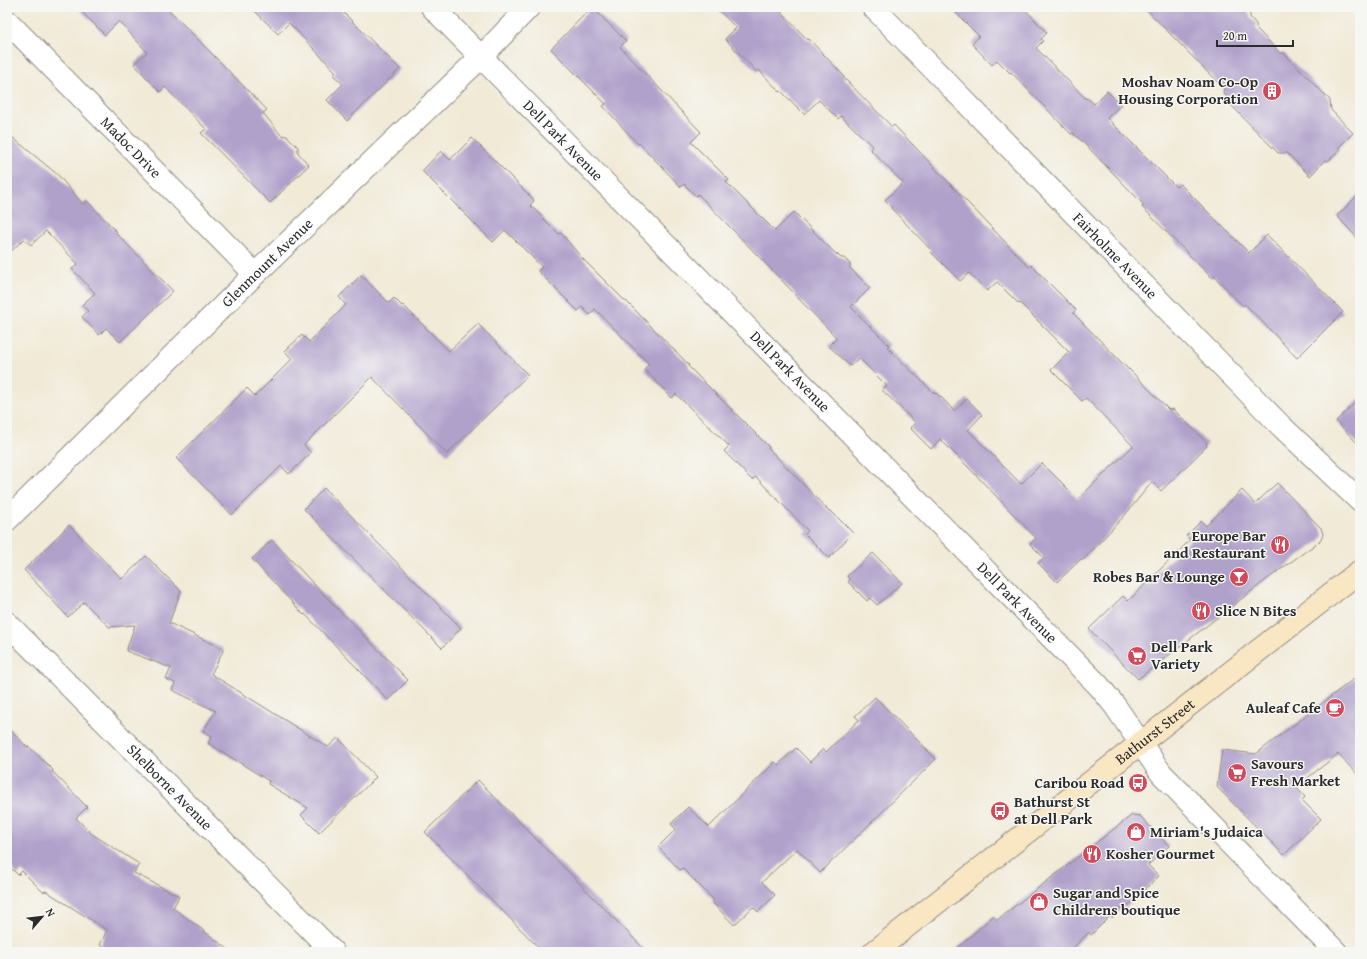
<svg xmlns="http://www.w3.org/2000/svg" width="1367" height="959" font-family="'Gentium Book Plus',serif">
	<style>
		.building { fill: #b0a1cb }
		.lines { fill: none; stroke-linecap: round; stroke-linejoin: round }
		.minor-casing { stroke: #8e8a81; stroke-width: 24 }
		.secondary-casing { stroke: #8e8a81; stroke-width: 24 }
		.minor { stroke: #fff; stroke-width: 22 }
		.secondary { stroke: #f9e7c3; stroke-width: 22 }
		.labels { text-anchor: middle; stroke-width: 3; stroke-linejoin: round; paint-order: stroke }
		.poi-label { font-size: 15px; font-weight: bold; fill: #2b2b2b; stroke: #f6f6f2; text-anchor: start }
		.street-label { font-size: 15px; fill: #2b2b2b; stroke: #f6f6f2 }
	</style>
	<rect width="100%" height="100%" fill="#f6f6f2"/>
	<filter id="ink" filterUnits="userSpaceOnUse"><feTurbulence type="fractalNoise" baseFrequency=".025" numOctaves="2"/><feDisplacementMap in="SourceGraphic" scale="8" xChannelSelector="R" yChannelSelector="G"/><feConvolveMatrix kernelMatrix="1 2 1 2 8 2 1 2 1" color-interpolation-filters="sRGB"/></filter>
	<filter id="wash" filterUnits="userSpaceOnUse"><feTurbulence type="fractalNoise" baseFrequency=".012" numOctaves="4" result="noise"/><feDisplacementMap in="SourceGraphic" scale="16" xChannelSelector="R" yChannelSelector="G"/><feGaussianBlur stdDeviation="0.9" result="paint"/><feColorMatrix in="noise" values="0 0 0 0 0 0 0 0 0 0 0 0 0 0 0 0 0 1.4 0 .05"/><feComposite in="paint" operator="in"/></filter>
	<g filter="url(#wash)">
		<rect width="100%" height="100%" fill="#f1ead7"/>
		<g id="blocks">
			<g class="building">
				<polygon points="77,7 166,7 267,110 263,113 281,135 287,136 298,147 298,153 309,165 270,203 201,133 206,129 165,87 160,92 134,64 147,52 119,21 105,35"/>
				<polygon points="251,7 338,7 400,69 347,121 327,100 343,84 333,75 336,72 289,23 278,34"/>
				<polygon points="592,7 626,41 620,47 701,132 691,142 729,180 726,182 775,231 794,212 836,254 837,254 841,258 844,258 850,264 850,268 870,288 851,307 889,345 887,347 935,394 936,393 942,398 954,411 967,399 975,407 982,415 968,430 1021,484 1042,463 1078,499 1133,446 1086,398 1082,401 1051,370 1069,352 1020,303 1019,304 997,282 987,291 969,273 960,281 930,251 931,250 891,208 892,207 885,200 903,183 870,149 872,146 841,116 838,119 819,100 804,114 781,91 780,92 759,70 757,72 725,39 736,28 716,7 776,7 808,40 809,39 844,76 843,77 892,127 894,125 1029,267 1031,265 1076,310 1073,313 1129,370 1129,369 1169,410 1173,409 1207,443 1206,445 1207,446 1161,491 1152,482 1125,515 1083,560 1081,559 1057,582 1038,563 1044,558 1030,544 1036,538 974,473 940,439 931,449 910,428 916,423 882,390 887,386 859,358 850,366 829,346 837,338 795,295 795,294 698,194 696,196 684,184 681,187 639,143 638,144 603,106 606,104 551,49"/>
				<polygon points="950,7 1023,7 1047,33 1041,39 1043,41 1036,48 1086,99 1087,98 1094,104 1107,91 1121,105 1107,118 1176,187 1180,184 1249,253 1267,235 1343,312 1297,358 1245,304 1243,306 1214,276 1212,278 1203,269 1142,207 1144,205 1083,142 1073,133 1071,134 1011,72 1010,73 997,60 992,65 972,44 979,36"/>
				<polygon points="1144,7 1243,7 1250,14 1250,17 1256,24 1256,28 1280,53 1284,53 1330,100 1331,110 1353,133 1339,147 1339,151 1328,161 1324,161 1310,176 1287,153 1278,153 1231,105 1231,101 1223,93 1224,89"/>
				<polygon points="7,133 58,175 83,204 87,201 117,232 116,233 173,291 120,342 106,328 99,335 82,317 88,311 82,305 95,293 72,269 78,264 46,231 31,245 24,239 7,255"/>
				<polygon points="472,138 533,199 534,201 530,205 559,234 561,233 581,257 626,302 626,301 636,311 689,365 688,366 769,447 768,448 829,511 830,510 853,533 829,558 805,534 808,531 756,477 752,480 724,451 729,446 676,394 672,398 644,369 649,364 595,309 590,315 582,307 578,311 538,271 542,267 505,230 493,242 422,171 441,151 450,160"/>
				<polygon points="1360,193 1360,241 1337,216"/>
				<polygon points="361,275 389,303 394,298 402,306 403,305 449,351 478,324 528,375 447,454 372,377 304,445 311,453 289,474 281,466 232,515 176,458 247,388 255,396 292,359 285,351 302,335 309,342 346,305 339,297"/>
				<polygon points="1360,398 1360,446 1336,421"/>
				<polygon points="1277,483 1321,528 1323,534 1320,541 1266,580 1138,679 1089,629 1123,596 1128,601 1175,555 1190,540 1186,536 1201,521 1206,526 1242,490 1255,504"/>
				<polygon points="324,488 461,628 442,648 304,509"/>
				<polygon points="69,525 122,579 146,556 181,591 169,623 224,649 211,674 328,747 338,738 376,777 319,833 301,815 308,808 268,784 269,781 208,743 212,736 203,731 216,711 172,690 175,683 166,679 171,668 126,651 135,625 109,627 84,602 68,617 24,570"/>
				<polygon points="272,540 326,597 408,680 388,700 305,614 304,615 252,559"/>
				<polygon points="873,553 902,583 877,605 870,598 867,601 848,582 850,580 847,576"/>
				<polygon points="1360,674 1360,777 1338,754 1296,787 1305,797 1302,800 1321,819 1284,855 1217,787 1222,750 1256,754"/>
				<polygon points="875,697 936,759 820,873 797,849 762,882 775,895 758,912 753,907 734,925 712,902 714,900 682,868 680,870 658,847 676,829 671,824 688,807 709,827 775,762 778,765 796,748 810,762 823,749 826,752 859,720 855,716"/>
				<polygon points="7,726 27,747 28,746 53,770 52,771 87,807 76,818 92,834 139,864 134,873 179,896 173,908 232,952 114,952 100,945 107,930 46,891 43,892 22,871 18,875 7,864"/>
				<polygon points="478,780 647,952 543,952 425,832"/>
				<polygon points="1132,815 1140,816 1169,846 1148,865 1159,876 1126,908 1124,906 1112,918 1110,916 1091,935 1089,932 1069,952 953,952 993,916 997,920"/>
			</g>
		</g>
	</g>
	<g filter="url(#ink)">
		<use href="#blocks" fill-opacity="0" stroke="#8e8a81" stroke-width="1"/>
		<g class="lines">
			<defs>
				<g id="minor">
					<path id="s1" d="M432,7L1099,686L1115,706L1161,773L1336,952"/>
					<path id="s2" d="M873,7L1281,426L1360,501"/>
					<path id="s3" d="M7,21L255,274"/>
					<path id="s4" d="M7,520L246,283L481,57L529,7"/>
					<path id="s5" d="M7,623L333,952"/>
				</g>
				<g id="secondary">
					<path id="s6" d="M874,952L1360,571"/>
				</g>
			</defs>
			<use href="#minor" class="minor-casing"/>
			<use href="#secondary" class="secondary-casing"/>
			<use href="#minor" class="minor"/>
			<use href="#secondary" class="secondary"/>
		</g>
	</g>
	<defs>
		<symbol id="building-disc" viewBox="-11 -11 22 22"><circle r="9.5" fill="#d1495b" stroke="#f6f6f2"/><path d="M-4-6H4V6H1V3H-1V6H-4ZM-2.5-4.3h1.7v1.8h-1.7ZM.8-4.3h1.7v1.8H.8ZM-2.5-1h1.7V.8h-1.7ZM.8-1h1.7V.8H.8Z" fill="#fff"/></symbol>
		<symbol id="restaurant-disc" viewBox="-11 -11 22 22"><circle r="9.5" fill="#d1495b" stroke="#f6f6f2"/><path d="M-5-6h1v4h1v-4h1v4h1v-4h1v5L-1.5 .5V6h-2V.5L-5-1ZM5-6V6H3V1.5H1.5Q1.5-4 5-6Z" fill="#fff"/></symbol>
		<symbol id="bar-disc" viewBox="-11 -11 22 22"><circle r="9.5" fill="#d1495b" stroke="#f6f6f2"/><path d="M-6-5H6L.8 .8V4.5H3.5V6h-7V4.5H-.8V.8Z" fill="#fff"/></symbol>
		<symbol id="supermarket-disc" viewBox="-11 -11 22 22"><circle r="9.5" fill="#d1495b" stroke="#f6f6f2"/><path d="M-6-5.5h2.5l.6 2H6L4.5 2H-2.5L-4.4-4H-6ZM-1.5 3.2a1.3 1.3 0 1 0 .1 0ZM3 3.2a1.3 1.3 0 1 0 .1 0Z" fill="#fff"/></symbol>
		<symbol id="cafe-disc" viewBox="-11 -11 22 22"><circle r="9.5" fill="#d1495b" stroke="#f6f6f2"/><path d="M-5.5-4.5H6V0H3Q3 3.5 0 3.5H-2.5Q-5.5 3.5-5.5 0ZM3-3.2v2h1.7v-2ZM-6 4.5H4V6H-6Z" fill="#fff"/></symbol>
		<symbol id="bus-disc" viewBox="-11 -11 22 22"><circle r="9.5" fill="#d1495b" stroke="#f6f6f2"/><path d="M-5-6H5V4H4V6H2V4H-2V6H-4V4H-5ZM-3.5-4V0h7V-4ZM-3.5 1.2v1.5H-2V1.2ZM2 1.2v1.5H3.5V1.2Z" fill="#fff"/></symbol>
		<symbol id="shop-disc" viewBox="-11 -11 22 22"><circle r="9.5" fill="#d1495b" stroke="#f6f6f2"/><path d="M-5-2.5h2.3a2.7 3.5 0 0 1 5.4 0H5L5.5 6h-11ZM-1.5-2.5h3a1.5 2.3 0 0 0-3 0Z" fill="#fff"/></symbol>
	</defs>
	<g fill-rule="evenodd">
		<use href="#building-disc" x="1261" y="80" width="22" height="22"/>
		<use href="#restaurant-disc" x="1269" y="534" width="22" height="22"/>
		<use href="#bar-disc" x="1228" y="566" width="22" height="22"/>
		<use href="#restaurant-disc" x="1190" y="600" width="22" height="22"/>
		<use href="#supermarket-disc" x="1126" y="645" width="22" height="22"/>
		<use href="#cafe-disc" x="1324" y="697" width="22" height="22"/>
		<use href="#supermarket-disc" x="1226" y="762" width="22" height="22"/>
		<use href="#bus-disc" x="1127" y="772" width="22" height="22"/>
		<use href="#bus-disc" x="989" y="800" width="22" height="22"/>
		<use href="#shop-disc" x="1125" y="821" width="22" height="22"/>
		<use href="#restaurant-disc" x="1081" y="843" width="22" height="22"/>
		<use href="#shop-disc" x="1028" y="891" width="22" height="22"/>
	</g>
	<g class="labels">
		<g class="poi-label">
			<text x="1258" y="87" text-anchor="end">Moshav Noam Co-Op<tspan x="1258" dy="17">Housing Corporation</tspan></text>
			<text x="1266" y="541" text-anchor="end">Europe Bar<tspan x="1266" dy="17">and Restaurant</tspan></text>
			<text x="1225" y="582" text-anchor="end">Robes Bar &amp; Lounge</text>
			<text x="1215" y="616">Slice N Bites</text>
			<text x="1151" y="652">Dell Park<tspan x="1151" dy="17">Variety</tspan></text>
			<text x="1321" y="713" text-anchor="end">Auleaf Cafe</text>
			<text x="1251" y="769">Savours<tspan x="1251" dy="17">Fresh Market</tspan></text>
			<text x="1124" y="788" text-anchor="end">Caribou Road</text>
			<text x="1014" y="807">Bathurst St<tspan x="1014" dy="17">at Dell Park</tspan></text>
			<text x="1150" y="837">Miriam's Judaica</text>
			<text x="1106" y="859">Kosher Gourmet</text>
			<text x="1053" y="898">Sugar and Spice<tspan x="1053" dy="17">Childrens boutique</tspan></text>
		</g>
		<g class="street-label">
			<text dy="5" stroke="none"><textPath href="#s1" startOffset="187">Dell Park Avenue</textPath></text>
			<text dy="5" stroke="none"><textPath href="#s3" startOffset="177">Madoc Drive</textPath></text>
			<text dy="5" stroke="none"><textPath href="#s2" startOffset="347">Fairholme Avenue</textPath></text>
			<text dy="5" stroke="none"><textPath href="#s4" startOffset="366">Glenmount Avenue</textPath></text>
			<text dy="5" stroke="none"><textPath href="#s1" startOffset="511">Dell Park Avenue</textPath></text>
			<text dy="5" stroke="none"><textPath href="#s1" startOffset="835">Dell Park Avenue</textPath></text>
			<text dy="5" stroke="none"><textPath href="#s6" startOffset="357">Bathurst Street</textPath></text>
			<text dy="5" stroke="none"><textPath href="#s5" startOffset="231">Shelborne Avenue</textPath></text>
		</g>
	</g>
	<rect width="1367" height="959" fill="none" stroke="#f6f6f2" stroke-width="24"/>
	<g transform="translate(42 917) rotate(62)" stroke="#f6f6f2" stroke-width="3" paint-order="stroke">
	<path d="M0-3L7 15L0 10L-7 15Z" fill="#2b2b2b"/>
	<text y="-6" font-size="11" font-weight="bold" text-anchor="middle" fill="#2b2b2b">N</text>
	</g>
	<path d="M1217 40v6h76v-6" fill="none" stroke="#2b2b2b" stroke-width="2"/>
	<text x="1223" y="40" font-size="12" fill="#2b2b2b" stroke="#f6f6f2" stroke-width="3" paint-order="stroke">20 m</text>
</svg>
